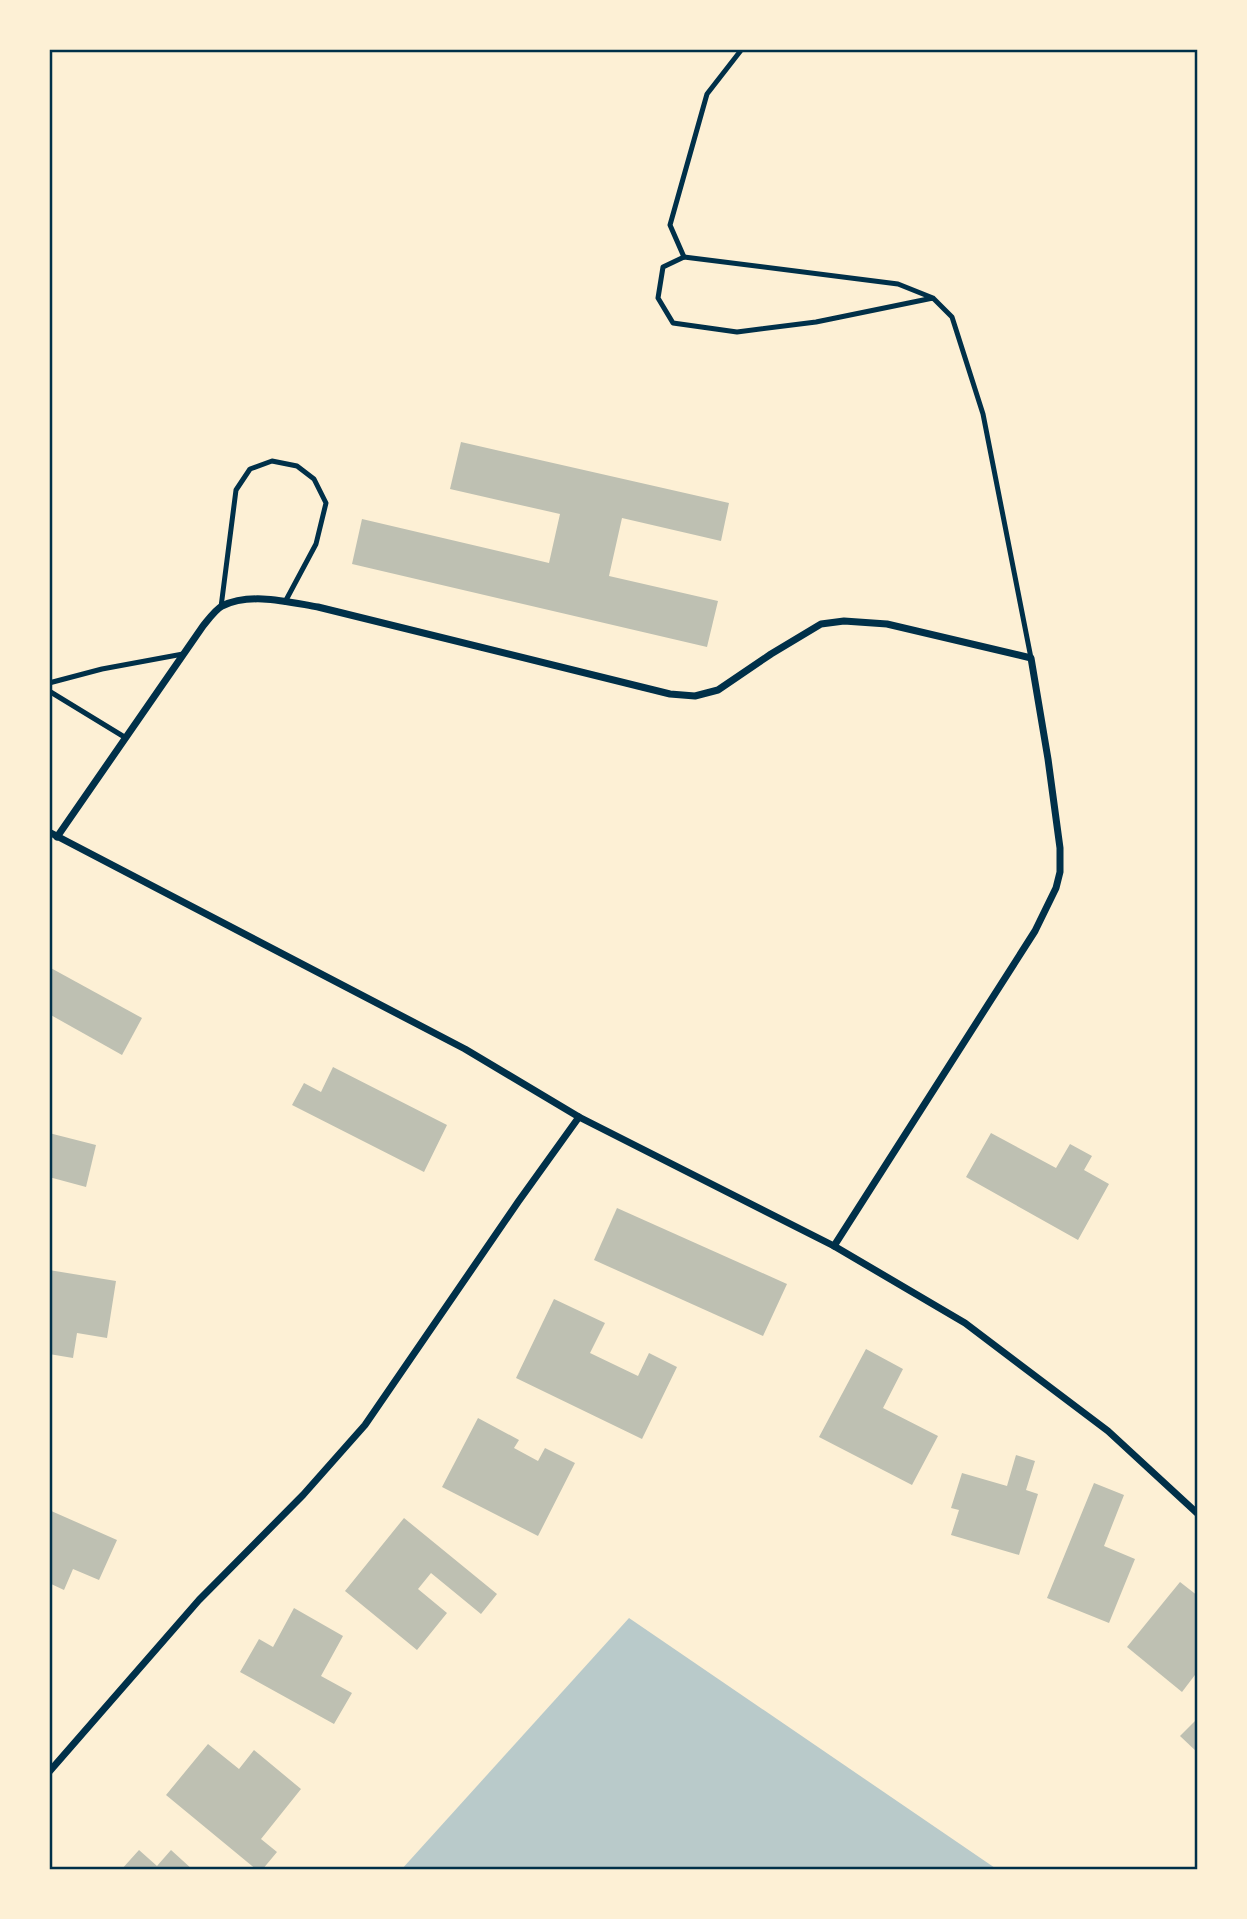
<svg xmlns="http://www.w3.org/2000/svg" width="1247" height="1919" font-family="'Archivo Narrow',sans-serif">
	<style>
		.green { fill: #b9caca }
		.building { fill: #bec0b2 }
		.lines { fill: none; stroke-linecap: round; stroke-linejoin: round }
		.service { stroke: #003049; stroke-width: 5 }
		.minor { stroke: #003049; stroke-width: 7 }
		.neatline { fill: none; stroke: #003049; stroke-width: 2.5 }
	</style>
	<rect width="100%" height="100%" fill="#fdf0d5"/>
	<polygon class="green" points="629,1618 998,1870 401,1870"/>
	<g class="building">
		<polygon points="461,442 729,503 721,541 622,518 609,576 718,601 707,647 352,564 362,519 549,563 560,514 450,489"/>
		<polygon points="49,967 142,1018 122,1055 49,1014"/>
		<polygon points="333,1067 447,1125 424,1172 292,1105 304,1083 321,1092"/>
		<polygon points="49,1133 96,1145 86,1187 49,1177"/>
		<polygon points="991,1133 1056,1168 1070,1144 1092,1156 1084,1170 1109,1184 1078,1240 966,1177"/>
		<polygon points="617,1208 787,1284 763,1336 594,1260"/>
		<polygon points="49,1270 116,1281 107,1338 77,1333 73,1358 49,1354"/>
		<polygon points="554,1299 605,1323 590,1353 638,1376 649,1353 677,1367 642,1439 516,1378"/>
		<polygon points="866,1349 903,1369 883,1408 938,1436 912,1485 819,1437"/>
		<polygon points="478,1418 519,1440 514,1448 538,1461 545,1448 575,1463 538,1536 442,1487"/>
		<polygon points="1016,1455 1035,1461 1026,1490 1038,1494 1019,1555 951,1535 959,1510 951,1508 962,1473 1007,1486"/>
		<polygon points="1094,1483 1124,1495 1104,1546 1135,1559 1109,1623 1047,1598"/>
		<polygon points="49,1510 117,1540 99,1580 73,1569 64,1590 49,1583"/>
		<polygon points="404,1518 497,1594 481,1614 431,1573 418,1589 447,1613 417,1650 345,1591"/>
		<polygon points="1180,1582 1198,1596 1198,1671 1182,1692 1127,1647"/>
		<polygon points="294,1608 343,1636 321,1676 352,1693 334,1724 240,1672 259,1639 273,1647"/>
		<polygon points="1198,1718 1198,1753 1180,1736"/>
		<polygon points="208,1744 239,1769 254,1750 301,1789 261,1839 277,1852 262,1870 257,1870 166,1795"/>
		<polygon points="139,1850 157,1866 171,1850 193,1870 121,1870"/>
	</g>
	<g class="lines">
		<g class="service">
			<polyline points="684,257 670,225 707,94 742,49"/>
			<polyline points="933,298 816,322 737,332 673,323 658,298 663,267 684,257 898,284 933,298 952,317 983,414 1031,658"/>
			<polyline points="221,607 236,490 250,469 272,461 297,466 314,479 326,503 316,544 285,602"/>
			<polyline points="49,683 102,669 183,654"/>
			<polyline points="49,691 126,738"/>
		</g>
		<g class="minor">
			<polyline points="49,832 465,1049 579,1117 834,1246 965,1323 1108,1431 1198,1514"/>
			<path d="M57,837L203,626C208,620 215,610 222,606C251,592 288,602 318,607L670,694L695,696L718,690L771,654L821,624L844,621L887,624L1031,658L1048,759L1060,848V872L1056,888L1035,931L834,1246"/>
			<polyline points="49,1772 199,1600 303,1495 365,1425 518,1202 579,1117"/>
		</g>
	</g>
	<rect width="1247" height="1919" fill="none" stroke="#fdf0d5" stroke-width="102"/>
	<rect x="51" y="51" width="1145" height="1817" class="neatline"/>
</svg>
